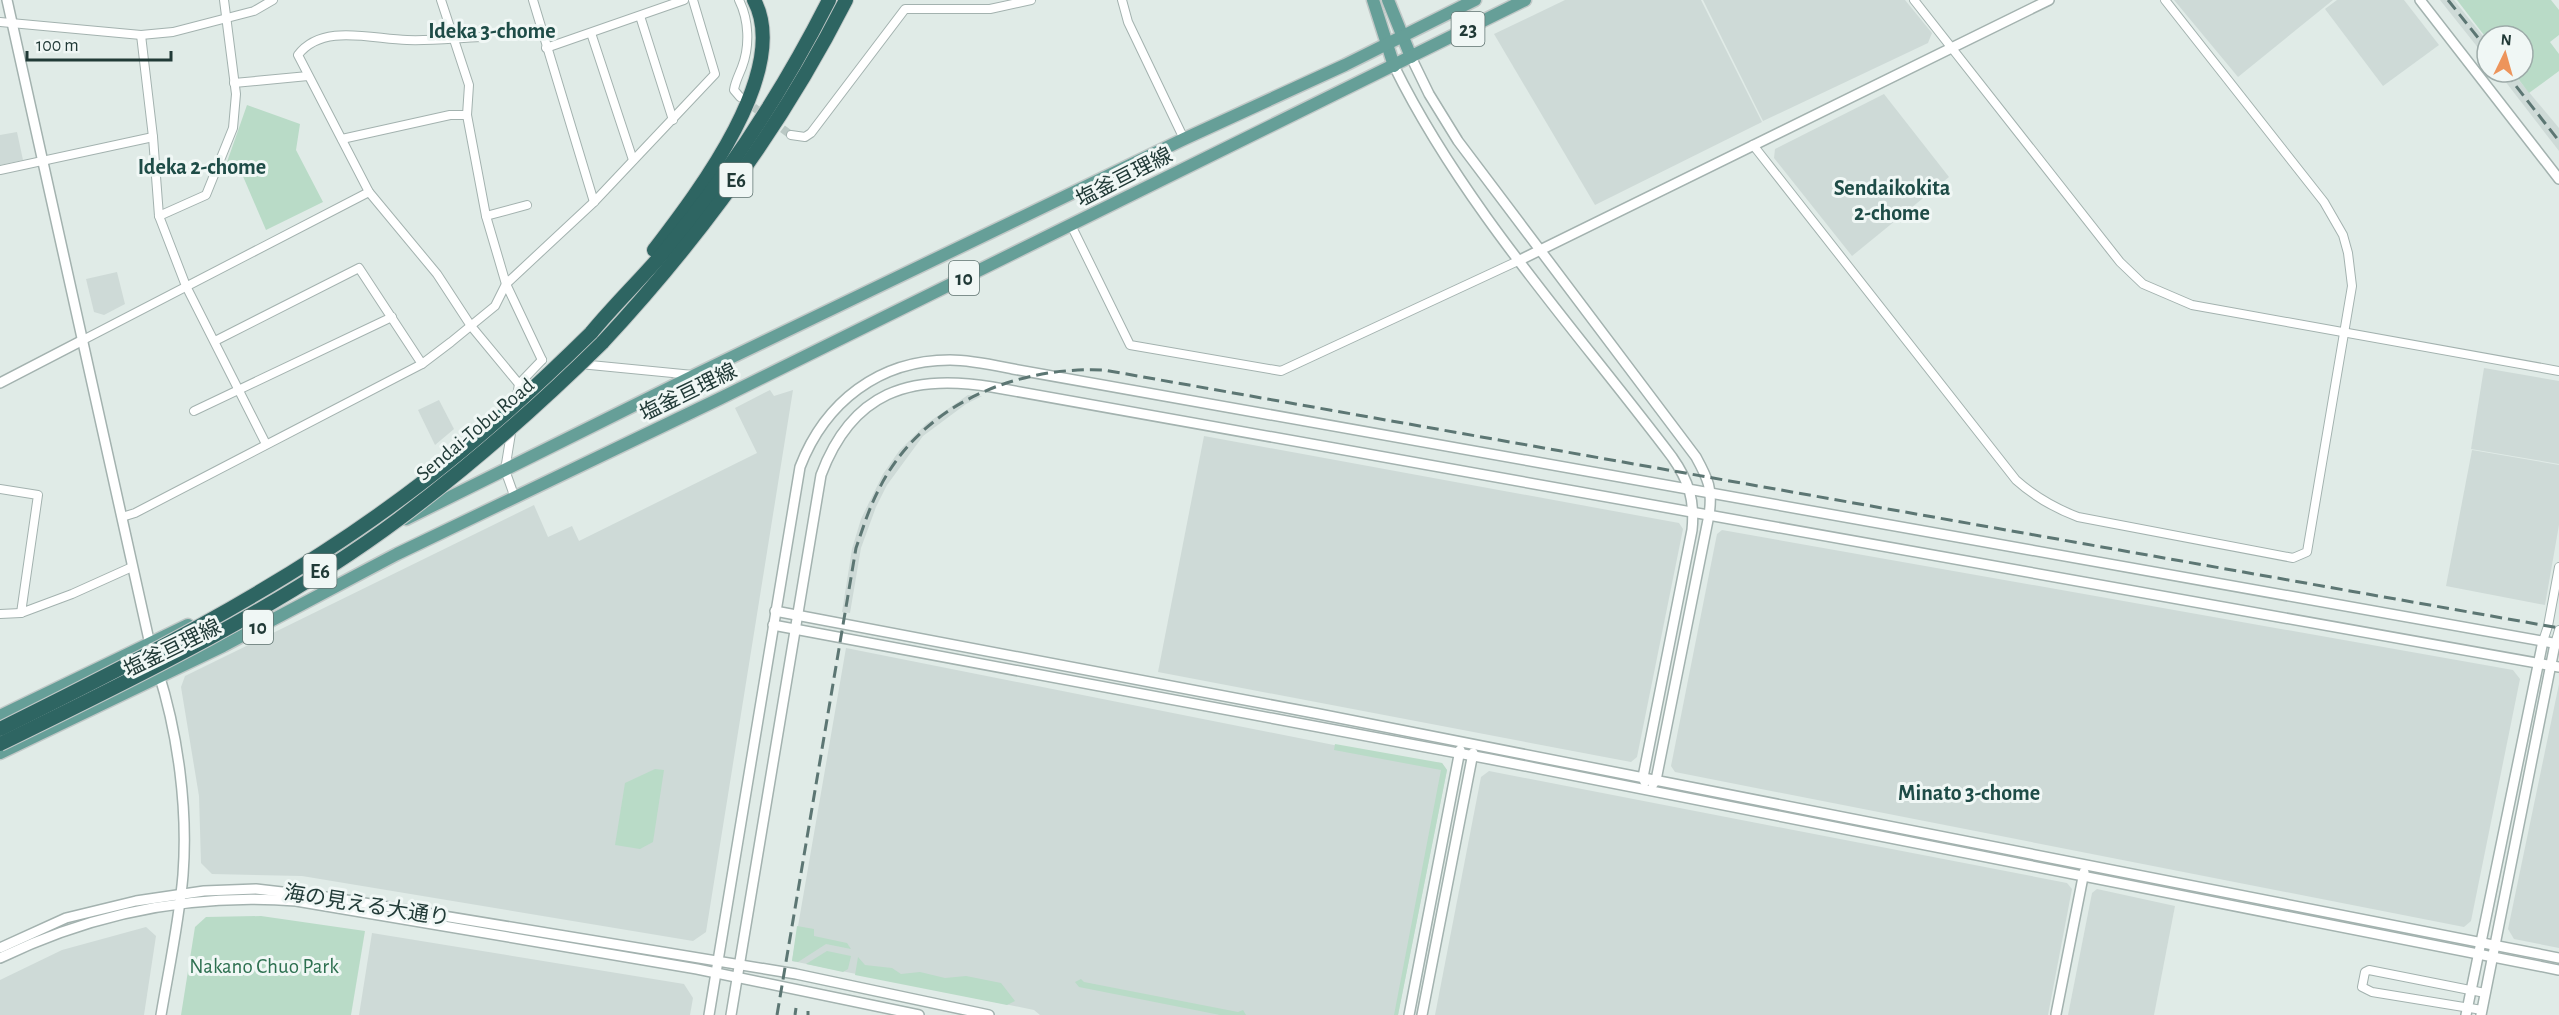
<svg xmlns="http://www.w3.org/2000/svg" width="2559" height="1015" font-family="'Alegreya Sans','Noto Sans JP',sans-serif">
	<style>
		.built { fill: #cedad7 }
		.green { fill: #b9dbc7 }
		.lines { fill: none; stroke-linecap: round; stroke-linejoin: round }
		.minor-tunnel { stroke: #bac8c4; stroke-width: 8; stroke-dasharray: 8 4; stroke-linecap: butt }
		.minor-casing { stroke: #a3b2af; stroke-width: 10 }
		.tertiary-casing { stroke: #a3b2af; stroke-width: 12 }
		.primary-casing { stroke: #c1c8c7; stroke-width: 15 }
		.motorway-casing { stroke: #c1c8c7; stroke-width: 16 }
		.minor { stroke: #fff; stroke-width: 8 }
		.tertiary { stroke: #fff; stroke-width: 9 }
		.primary { stroke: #669f98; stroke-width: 12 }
		.motorway { stroke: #2e6562; stroke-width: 14 }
		.rail { stroke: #5c7673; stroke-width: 3; stroke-dasharray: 12 6; stroke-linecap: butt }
		.motorway-bridge-casing { stroke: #c1c8c7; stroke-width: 16; stroke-linecap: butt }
		.motorway-bridge { stroke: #2e6562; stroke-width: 14 }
		.labels { text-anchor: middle; stroke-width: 6; stroke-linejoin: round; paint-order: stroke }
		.shield { fill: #f0f7f5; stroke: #5f7370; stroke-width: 1.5 }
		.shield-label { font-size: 20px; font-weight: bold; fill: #213a37 }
		.street-label { font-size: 21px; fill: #213a37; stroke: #f0f7f5 }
		.park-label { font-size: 21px; fill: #2d7050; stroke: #f0f7f5 }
		.neighbourhood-label { font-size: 22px; font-weight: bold; fill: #1e4c47; stroke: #f0f7f5 }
	</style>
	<rect width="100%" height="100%" fill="#e0ebe7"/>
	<g class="built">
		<polygon points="1565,0 1701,0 1762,122 1595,205 1494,34"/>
		<polygon points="1703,0 1905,0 1932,33 1928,43 1763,121"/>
		<polygon points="2174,0 2333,0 2238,77"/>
		<polygon points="2337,0 2404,0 2439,45 2383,86 2325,9"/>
		<polygon points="2440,0 2454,0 2487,41 2487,59"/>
		<polygon points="2498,72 2512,72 2559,128 2559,151"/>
		<polygon points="1884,94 1949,177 1852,256 1774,158 1775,149"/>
		<polygon points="17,132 23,160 0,165 0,135"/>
		<polygon points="117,272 125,304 104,315 94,312 86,279"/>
		<polygon points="2484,368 2559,381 2559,464 2471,449"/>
		<polygon points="770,390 774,396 793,390 706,932 693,941 302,876 212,874 201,863 199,796 181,687 185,676 534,505 548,537 572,526 579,541 757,453 735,408"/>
		<polygon points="968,395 982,396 966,404 923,436 887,485 876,507 861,548 850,613 842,612 852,549 861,519 883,474 899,451 926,424"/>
		<polygon points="439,400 454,429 435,445 418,410"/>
		<polygon points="1204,436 1679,523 1683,529 1637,757 1631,762 1158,672"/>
		<polygon points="2472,450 2559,465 2559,525 2545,605 2446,586"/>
		<polygon points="1722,530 2513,670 2520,679 2471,921 2464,927 1675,772 1671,766 1717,534"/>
		<polygon points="846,648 1409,760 1442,763 1447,770 1398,1015 1040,1015 1034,1010 792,961"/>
		<polygon points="2559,684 2559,948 2514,939 2508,929"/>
		<polygon points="1489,771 2067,883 2072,889 2048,1015 1435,1015 1481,777"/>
		<polygon points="2097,889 2175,906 2154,1015 2068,1015 2092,893"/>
		<polygon points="146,927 156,936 144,1015 0,1015 0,980 62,950"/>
		<polygon points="372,933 684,984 693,998 690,1015 359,1015"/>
	</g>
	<g class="green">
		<polygon points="2457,0 2551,0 2559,10 2559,35 2550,42 2559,54 2559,71 2529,93 2513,72 2523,72 2523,36 2487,36 2487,39"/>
		<polygon points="247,105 300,124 296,150 323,202 266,230 242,174 227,162"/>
		<polygon points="1335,744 1442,763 1447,770 1398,1015 1394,1015 1441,770 1334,750"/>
		<polygon points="655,769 664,770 653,842 640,849 615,845 625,783"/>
		<polygon points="261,916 365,931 351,1015 181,1015 195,927 206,917"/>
		<polygon points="797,926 814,929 814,936 847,943 851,949 826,944 798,962 792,961"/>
		<polygon points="827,951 851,956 848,969 843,972 806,964"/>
		<polygon points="858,957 865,965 892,968 901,974 920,972 945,978 966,976 1001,983 1015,1001 1007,1005 855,975"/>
		<polygon points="1081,979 1084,982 1238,1012 1243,1010 1246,1015 1220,1015 1079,987 1075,982"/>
	</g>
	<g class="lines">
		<polyline class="minor-tunnel" points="744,100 791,135"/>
		<defs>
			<g id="minor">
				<polyline points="441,0 469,85 467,115 486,216 506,284 542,360"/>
				<polyline points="533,0 594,202"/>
				<path d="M739,0C749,20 750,46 742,67C739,75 735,82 734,90L740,97"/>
				<polyline points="1122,0 1128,22 1184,139"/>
				<polyline points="1914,0 2120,262 2143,284 2192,305 2559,371"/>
				<polyline points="640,16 673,120"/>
				<polyline points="0,22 141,35 173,32 254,11 273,0"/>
				<polyline points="591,33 633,160"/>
				<polyline points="141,35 153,137 159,216 186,286 266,444"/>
				<path d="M481,37C456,38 431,41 407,40C372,39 322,23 298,55L369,192L437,274L471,326L519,384"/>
				<polyline points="546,48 684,0"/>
				<polyline points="234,83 308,76"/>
				<polyline points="791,135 805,137 811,133 905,9 990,9 1031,0"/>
				<polyline points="342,139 450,115 467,115"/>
				<path d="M1753,145L2016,480C2035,497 2054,508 2078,517L2293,558L2307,552L2352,286L2348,253L2343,235L2324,202L2165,0"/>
				<polyline points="0,170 153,137"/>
				<polyline points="159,216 206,195 233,128 236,94 224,0"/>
				<polyline points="486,216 527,205"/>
				<polyline points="1071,225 1130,345 1281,371 1520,260"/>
				<polyline points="83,340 369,192"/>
				<polyline points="215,341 359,268 422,364"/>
				<polyline points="580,364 693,375"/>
				<polyline points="194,411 392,317"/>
				<polyline points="0,489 38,495 21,613 72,594 132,567"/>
				<polyline points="515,498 505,470 519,384 542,360"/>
				<polyline points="122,517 135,513 422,364 451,342 495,306 506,284 594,202 715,74 693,0"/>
				<polyline points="0,614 21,613"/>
				<polyline points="2543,641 2548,626 2559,567"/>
				<polyline points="2555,644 2559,630"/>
				<polyline points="2482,1010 2372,992 2362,987 2365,972 2369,970 2485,993"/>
			</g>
			<g id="tertiary">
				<polyline points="7,0 151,649"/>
				<polyline points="2420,0 2559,179"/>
				<path d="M1411,57L1429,94L1458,141L1696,457C1708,479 1713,489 1709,515L1656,780L1653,784"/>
				<path d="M1394,66C1464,208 1577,331 1672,457C1689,481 1695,501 1692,530L1643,777L1645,782"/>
				<polyline points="1520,260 2049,0"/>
				<polyline points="0,383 83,340"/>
				<polyline points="775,611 1319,714 2559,958"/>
				<polyline points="773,625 1490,759 2559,970"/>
				<path d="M158,671C178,734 188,808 183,875C179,922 169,968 161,1015"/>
				<polyline points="0,948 66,918 136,901 204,891 256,889 334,898 796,974 989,1015"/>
				<path d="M0,958C93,913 193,893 296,901L697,969L919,1015"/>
				<polyline points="2056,1014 2084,872"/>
				<path d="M709,1015L800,467C825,402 879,360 950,360C971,360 993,365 1013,369L2559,644"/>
				<path d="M731,1015L821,475C852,392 910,373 992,387L2559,667"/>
				<polyline points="1409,1015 1460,750"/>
				<polyline points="1422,1015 1473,753"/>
				<polyline points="2466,1015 2543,641"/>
				<polyline points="2481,1015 2555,644"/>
			</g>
			<g id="primary">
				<polyline points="1373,0 1394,66"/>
				<polyline points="1388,0 1411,57"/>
				<polyline points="406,519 695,375 1184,139 1345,65 1475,0"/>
				<polyline points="317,562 363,539"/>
				<polyline points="0,716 188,625"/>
				<polyline points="0,753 223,646 397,554 719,399 1525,0"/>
			</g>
			<g id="motorway">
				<path d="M654,250C696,195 792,71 754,0"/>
				<path d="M591,333C614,305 641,279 664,252C728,175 784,89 829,0"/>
				<path d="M602,343C698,240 782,126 846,0"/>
			</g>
		</defs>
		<use href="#minor" class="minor-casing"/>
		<use href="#tertiary" class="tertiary-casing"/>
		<use href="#primary" class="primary-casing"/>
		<use href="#motorway" class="motorway-casing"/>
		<use href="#minor" class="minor"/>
		<use href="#tertiary" class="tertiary"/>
		<use href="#primary" class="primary"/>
		<use href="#motorway" class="motorway"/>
		<g class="rail">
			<polyline points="2448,0 2487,49"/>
			<polyline points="2505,72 2559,141"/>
			<path d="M777,1015L856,548C863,528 869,508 879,489C921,405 1014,366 1104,370L2559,628"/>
			<polyline points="795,1015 796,1008"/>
			<polyline points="808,1015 808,1011"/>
		</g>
		<defs>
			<g id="motorway-bridge">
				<path d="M0,729C133,663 268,595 388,508C461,456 527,396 591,333"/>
				<path d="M0,744C133,679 280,608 399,519C471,465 538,406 602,343"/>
			</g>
		</defs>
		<use href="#motorway-bridge" class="motorway-bridge-casing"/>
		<use href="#motorway-bridge" class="motorway-bridge"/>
	</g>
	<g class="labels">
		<g class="shield">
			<rect x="1451.5" y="12" width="33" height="34" rx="4.5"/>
			<rect x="719.5" y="163" width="33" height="34" rx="4.5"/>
			<rect x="949" y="261" width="30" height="34" rx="4.5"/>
			<rect x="303.5" y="554" width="33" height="34" rx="4.5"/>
			<rect x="243" y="610" width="30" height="34" rx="4.5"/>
		</g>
		<g class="shield-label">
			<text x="1468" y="36">23</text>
			<text x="736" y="187">E6</text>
			<text x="964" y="285">10</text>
			<text x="320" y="578">E6</text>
			<text x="258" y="634">10</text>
		</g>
		<g class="street-label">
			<text transform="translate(1124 177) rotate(-27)" y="7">塩釜亘理線</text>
			<text transform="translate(688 392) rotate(-26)" y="7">塩釜亘理線</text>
			<text transform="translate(475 429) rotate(-40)" y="7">Sendai-Tobu Road</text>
			<text transform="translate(172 648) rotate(-26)" y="7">塩釜亘理線</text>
			<text transform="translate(367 905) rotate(9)" y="7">海の見える大通り</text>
		</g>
		<g class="park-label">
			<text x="264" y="973">Nakano Chuo Park</text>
		</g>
		<g class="neighbourhood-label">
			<text x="492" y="38">Ideka 3-chome</text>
			<text x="202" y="174">Ideka 2-chome</text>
			<text x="1892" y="195">Sendaikokita<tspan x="1892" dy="25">2-chome</tspan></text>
			<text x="1969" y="800">Minato 3-chome</text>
		</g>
	</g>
	<g transform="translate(2505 54) rotate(5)"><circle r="28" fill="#f0f7f5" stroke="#9daba9" stroke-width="1.5"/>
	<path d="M0-4.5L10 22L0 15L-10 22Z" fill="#ed945b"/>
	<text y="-9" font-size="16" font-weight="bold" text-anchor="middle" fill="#213a37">N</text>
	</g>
	<path d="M27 51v9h144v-9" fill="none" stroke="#213a37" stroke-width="3"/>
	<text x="36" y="51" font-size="18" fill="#213a37" stroke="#f0f7f5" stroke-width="4.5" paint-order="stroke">100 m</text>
</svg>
